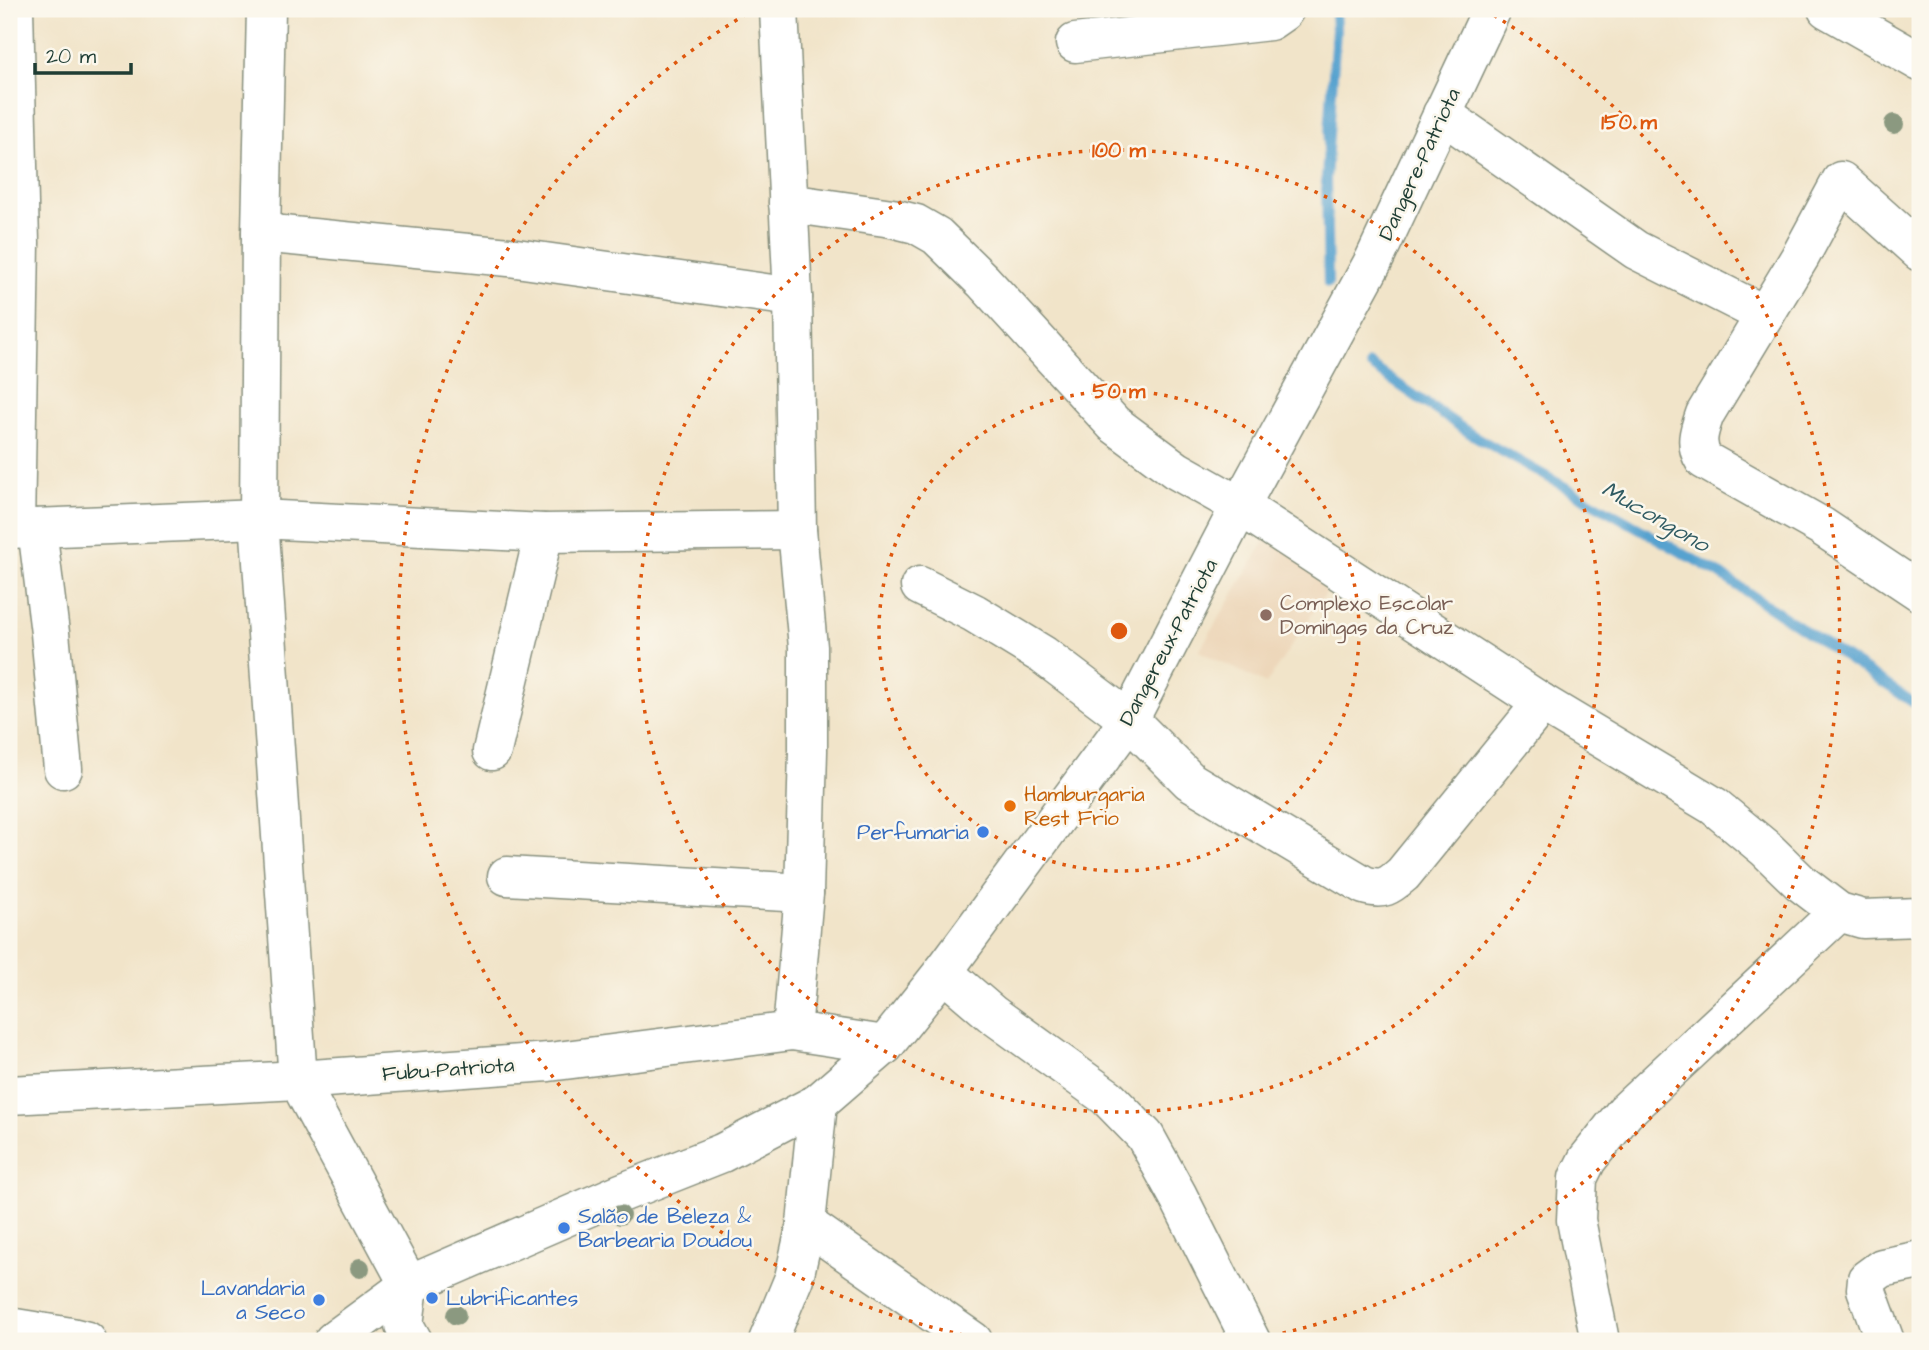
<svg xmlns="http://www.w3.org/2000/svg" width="1929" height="1350" font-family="'Architects Daughter',sans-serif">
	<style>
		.built { fill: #edd7ba }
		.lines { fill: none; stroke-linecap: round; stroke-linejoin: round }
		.stream { stroke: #57a2cf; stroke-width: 10 }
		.minor-casing { stroke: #88907e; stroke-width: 41 }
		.minor { stroke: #fff; stroke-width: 38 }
		.tree { fill: #8b9980 }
		.ring { fill: none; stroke: #de580e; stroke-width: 3.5; stroke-dasharray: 3.5 7 }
		.education-dot { fill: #8d6e63; stroke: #fbf7ec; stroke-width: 2.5 }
		.food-dot { fill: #e8710a; stroke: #fbf7ec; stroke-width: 2.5 }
		.shop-dot { fill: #3f7fe0; stroke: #fbf7ec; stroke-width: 2.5 }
		.labels { text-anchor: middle; stroke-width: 5; stroke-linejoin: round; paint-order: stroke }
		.street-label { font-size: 21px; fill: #1f3d34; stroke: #fbf7ec }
		.education-label { font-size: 21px; fill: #785e54; stroke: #fbf7ec; text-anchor: start }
		.food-label { font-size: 21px; fill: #c56008; stroke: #fbf7ec; text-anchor: start }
		.shop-label { font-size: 21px; fill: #366cbe; stroke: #fbf7ec; text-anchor: end }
		.water-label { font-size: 23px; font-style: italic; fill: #305b62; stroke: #fbf7ec }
		.centre { fill: #de580e; stroke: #fbf7ec; stroke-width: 3.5 }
		.ring-label { font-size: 21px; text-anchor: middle; font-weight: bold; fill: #de580e; stroke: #fbf7ec; stroke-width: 5; stroke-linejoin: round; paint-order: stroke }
	</style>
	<rect width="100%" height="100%" fill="#fbf7ec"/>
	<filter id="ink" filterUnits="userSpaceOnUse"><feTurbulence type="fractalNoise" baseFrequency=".0143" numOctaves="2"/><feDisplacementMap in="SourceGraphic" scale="14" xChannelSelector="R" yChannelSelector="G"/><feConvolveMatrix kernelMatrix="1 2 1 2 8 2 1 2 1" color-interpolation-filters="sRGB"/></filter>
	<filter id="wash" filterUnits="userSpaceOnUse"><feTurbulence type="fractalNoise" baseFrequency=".00686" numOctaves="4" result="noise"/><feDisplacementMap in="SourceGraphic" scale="28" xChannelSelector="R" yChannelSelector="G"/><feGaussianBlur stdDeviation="1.57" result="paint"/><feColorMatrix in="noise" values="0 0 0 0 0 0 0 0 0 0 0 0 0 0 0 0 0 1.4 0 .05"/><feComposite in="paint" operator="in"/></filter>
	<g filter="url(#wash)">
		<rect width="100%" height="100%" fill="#f1e4c9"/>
		<polygon class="built" points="1271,531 1336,578 1266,684 1199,651"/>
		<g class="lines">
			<g class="stream">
				<polyline points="1328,283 1326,179 1336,30 1335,9"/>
				<polyline points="1370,365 1471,434 1720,574 1920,707"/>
			</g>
		</g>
	</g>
	<g filter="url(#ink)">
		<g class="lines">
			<defs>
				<g id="minor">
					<polyline points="14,9 20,243 15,528"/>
					<polyline points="266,9 261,233 259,519 298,1080 409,1285 404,1325 413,1341"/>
					<polyline points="779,9 793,297 797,530 808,647 808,751 804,893 792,1031"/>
					<polyline points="1827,9 1920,62"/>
					<polyline points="1075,43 1270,21 1283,12 1285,9"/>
					<polyline points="1442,114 1636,250 1765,315"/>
					<polyline points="788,203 892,218 916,224 937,236 983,281 1114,424 1176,470 1240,506 1542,703 1714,806 1766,849 1801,883 1839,912 1863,919 1920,917"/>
					<polyline points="261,233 509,257 793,297"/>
					<path d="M1920,252L1841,181L1800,257L1705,414C1699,431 1694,444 1704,460L1821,526L1920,592"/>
					<polyline points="37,528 50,633 63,769"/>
					<polyline points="9,529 259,519 544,533 797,530"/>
					<path d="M920,586L974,613L1043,655L1129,720L1190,781L1364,885C1383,891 1389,886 1403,874L1542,703"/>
					<polyline points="492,751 544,533"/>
					<polyline points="507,876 804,893"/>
					<polyline points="943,972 992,1014 1107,1097 1145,1136 1178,1196 1251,1341"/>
					<polyline points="9,1095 298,1080 549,1062 792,1031 885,1045"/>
					<polyline points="806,1224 973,1341"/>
					<polyline points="9,1327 71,1337 87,1341"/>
					<polyline points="333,1341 409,1285 621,1193 722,1153 818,1103 885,1045 943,972 1129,720 1240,506 1374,260 1492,9"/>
					<polyline points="768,1341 794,1278 806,1224 818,1103"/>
					<polyline points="1600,1341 1576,1220 1578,1178 1587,1160 1625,1112 1839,912"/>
					<polyline points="1885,1341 1866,1289 1867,1279 1882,1268 1920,1260"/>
				</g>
			</defs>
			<use href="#minor" class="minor-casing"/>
			<use href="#minor" class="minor"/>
		</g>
		<g class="tree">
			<circle cx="1894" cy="124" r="10"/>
			<circle cx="620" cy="1215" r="10"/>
			<circle cx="360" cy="1268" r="10"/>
			<circle cx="456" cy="1315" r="10"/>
		</g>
	</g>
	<g class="ring">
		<circle cx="1119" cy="631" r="240"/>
		<circle cx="1119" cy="631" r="481"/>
		<path d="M994 1341A721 721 0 0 1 753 10M1485 10A721 721 0 0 1 1244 1341"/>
	</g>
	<circle class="education-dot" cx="1266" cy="615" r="7"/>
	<circle class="food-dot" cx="1010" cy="806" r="7"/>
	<g class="shop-dot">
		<circle cx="983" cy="832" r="7"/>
		<circle cx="564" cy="1228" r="7"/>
		<circle cx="432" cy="1298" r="7"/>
		<circle cx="319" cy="1300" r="7"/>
	</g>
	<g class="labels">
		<g class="street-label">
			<text transform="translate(1419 164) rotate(-65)" y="7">Dangere-Patriota</text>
			<text transform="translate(1168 642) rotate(-62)" y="7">Dangereux-Patriota</text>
			<text transform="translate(448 1069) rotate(-4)" y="7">Fubu-Patriota</text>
		</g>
		<g class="education-label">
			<text x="1280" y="610">Complexo Escolar<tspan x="1280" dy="24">Domingas da Cruz</tspan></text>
		</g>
		<g class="food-label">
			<text x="1024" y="801">Hamburgaria<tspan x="1024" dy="24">Rest Frio</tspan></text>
		</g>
		<g class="shop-label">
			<text x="969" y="839">Perfumaria</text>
			<text x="578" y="1223" text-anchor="start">Salão de Beleza &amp;<tspan x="578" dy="24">Barbearia Doudou</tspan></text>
			<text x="305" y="1295">Lavandaria<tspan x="305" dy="24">a Seco</tspan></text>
			<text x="446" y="1305" text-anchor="start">Lubrificantes</text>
		</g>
		<g class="water-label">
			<text transform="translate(1656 516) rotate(30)" y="8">Mucongono</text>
		</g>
	</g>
	<circle cx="1119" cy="631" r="10" class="centre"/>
	<g class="ring-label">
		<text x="1629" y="129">150 m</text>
		<text x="1119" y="157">100 m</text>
		<text x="1119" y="398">50 m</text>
	</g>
	<rect width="1929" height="1350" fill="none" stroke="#fbf7ec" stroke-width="35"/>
	<path d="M35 63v10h96v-10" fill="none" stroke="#1f3d34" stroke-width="3.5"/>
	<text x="46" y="63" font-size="21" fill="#1f3d34" stroke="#fbf7ec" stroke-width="5" paint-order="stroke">20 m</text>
</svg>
